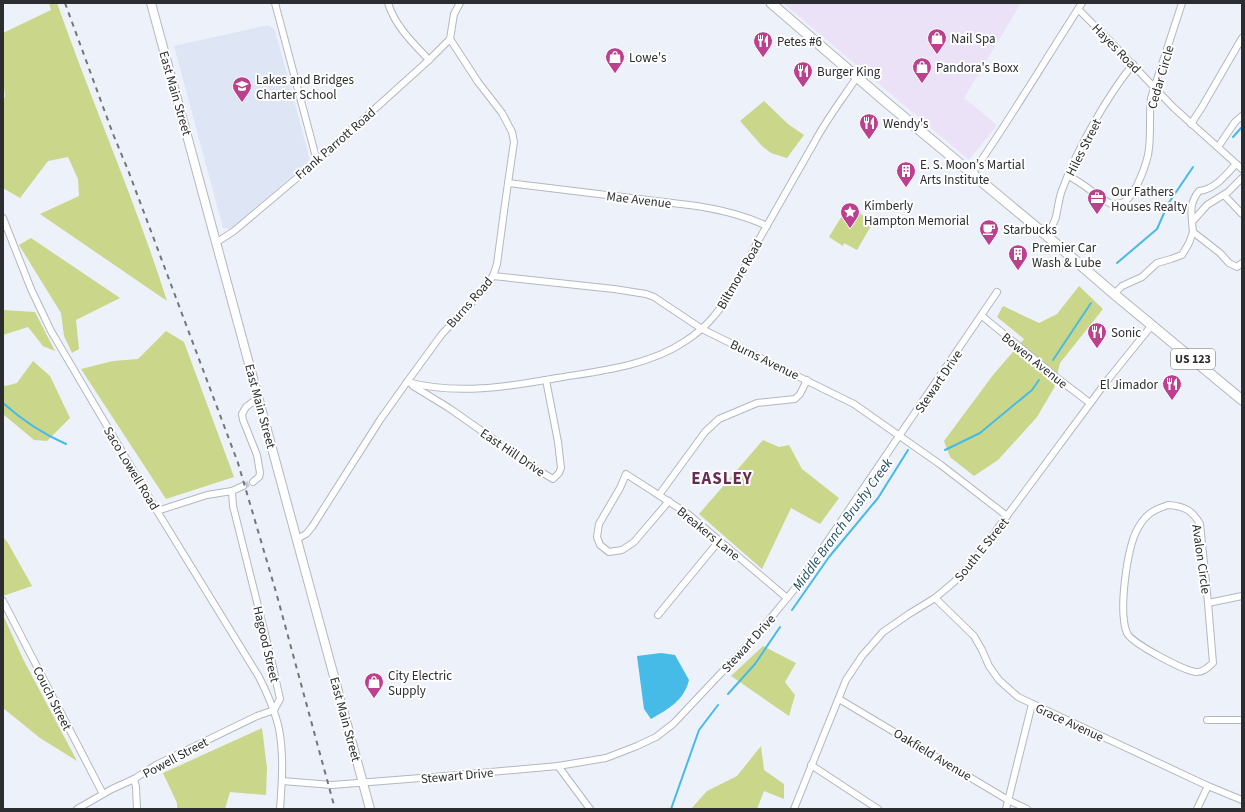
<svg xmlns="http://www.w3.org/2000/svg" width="1245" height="812" font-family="'Source Sans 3',sans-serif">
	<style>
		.commercial { fill: #ebe2f8 }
		.built { fill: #dee5f5 }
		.green { fill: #cad689 }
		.water { fill: #46bbe8 }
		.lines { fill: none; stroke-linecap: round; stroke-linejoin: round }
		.stream { stroke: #46bbe8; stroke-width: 2 }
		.minor-tunnel { stroke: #c6cad2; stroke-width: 6; stroke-dasharray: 6 3; stroke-linecap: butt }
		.minor-casing { stroke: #b3b7c0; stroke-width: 8 }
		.major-casing { stroke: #b3b7c0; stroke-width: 10 }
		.highway-casing { stroke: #b3b7c0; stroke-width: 11 }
		.minor { stroke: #fff; stroke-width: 6 }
		.major { stroke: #fff; stroke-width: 8 }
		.highway { stroke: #fff; stroke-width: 9 }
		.rail { stroke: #73767b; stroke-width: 2; stroke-dasharray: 5 5; stroke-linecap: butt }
		.labels { text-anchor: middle; stroke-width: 4; stroke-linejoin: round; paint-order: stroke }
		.shield { fill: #fff; stroke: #6b6c6e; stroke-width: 1 }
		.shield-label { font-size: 12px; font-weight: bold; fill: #2b2d30 }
		.poi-label { font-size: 13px; fill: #2b2d30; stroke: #fff; text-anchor: start }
		.street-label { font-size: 13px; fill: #2b2d30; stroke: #fff }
		.water-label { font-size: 14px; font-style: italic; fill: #1b4b5e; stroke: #fff }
		.district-label { font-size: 17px; font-weight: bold; letter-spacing: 1px; fill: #692c51; stroke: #fff }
	</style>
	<rect width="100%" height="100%" fill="#edf1fa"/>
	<polygon class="commercial" points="783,3 1021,3 964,98 997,125 969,160"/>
	<polygon class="built" points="268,25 275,30 310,160 231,229 223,228 174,46"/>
	<g class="green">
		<path d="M49,3H57C92,103 135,200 167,301L40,214L79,196L78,179L68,157L48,161L20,198L3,188V99L5,97L3,75V33L51,10Z"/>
		<polygon points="764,101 788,124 804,135 787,158 771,153 762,146 740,121"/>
		<polygon points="848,206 870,220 871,226 857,250 844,243 843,246 829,237"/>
		<polygon points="31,238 120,298 76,320 79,349 72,353 64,336 61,313 19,245"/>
		<polygon points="1079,286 1103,309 1060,363 1054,388 1037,417 998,460 974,476 950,457 944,441 993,375 1024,339 997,317 1003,306 1039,323 1057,314"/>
		<polygon points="3,310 35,312 55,351 43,346 28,327 3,335"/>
		<polygon points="166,331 184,342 234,477 166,499 81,369 113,361 138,359"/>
		<polygon points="33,361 50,376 70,418 47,441 34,440 3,414 3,384 5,386 17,383"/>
		<polygon points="763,440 779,447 789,445 802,469 839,498 820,524 791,508 762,569 699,514"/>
		<polygon points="3,537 8,543 32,586 3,596"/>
		<polygon points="3,615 23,659 77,761 40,738 3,708"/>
		<polygon points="763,646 796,663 785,682 795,695 789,716 731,676"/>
		<polygon points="262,728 267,768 266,795 230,792 225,809 177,809 177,803 163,773"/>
		<polygon points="761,746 764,770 784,784 784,799 764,791 757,809 691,809 707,791 737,776"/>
	</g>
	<path class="water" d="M661,653L675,655L689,680C684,701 668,709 651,719L644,709L637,656Z"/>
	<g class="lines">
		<g class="stream">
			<polyline points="1233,137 1242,127"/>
			<polyline points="1117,263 1157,229 1168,204 1193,167"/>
			<polyline points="1053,360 1091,303"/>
			<path d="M3,403C22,420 43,434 66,444"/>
			<polyline points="945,450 980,433 1032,390 1039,380"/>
			<polyline points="792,610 829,557 878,498 908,450"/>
			<polyline points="728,694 755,664 780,627"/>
			<polyline points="671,809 699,730 718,705"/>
		</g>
		<polyline class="minor-tunnel" points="243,486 253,482"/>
		<defs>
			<g id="minor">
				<polyline points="275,3 317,161"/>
				<path d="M388,3C395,26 413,43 429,60"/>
				<polyline points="1078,9 1109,40 1173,107 1242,169"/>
				<polyline points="450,39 454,14 460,3"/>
				<polyline points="1191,124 1202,107 1242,38"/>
				<polyline points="1218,147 1235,122 1242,116"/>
				<path d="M972,174C1011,118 1045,60 1082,3"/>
				<path d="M1068,176C1084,183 1096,196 1111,204C1115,204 1120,204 1124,202C1136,195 1148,161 1149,148C1151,131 1149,115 1151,98L1182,3"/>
				<path d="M508,183L697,206C722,210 744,215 767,226"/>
				<polyline points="1224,195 1242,214"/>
				<path d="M3,218L31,289L51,331L157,511L259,677C267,693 275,710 279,729C284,755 282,782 280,809"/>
				<path d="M1192,222C1191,209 1190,203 1199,191C1215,189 1225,176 1236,164"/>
				<polyline points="1193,232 1220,253 1229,263 1237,267 1242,263"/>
				<path d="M1047,236C1050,230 1054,223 1056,217C1058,207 1059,198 1062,190C1077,149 1106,98 1133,64"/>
				<polyline points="217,242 234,231 317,161 429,60 450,39"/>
				<polyline points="493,276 614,289 646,294 654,297 702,329 854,404 941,465 1007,516"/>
				<polyline points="1114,294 1122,286 1142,277 1157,263 1171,259 1182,255 1189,243 1193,232 1192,222 1207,205 1228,192 1242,178"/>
				<polyline points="982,316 1061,381 1090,403"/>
				<path d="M407,382C456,395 507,387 557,378C599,371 648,366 684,342C695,335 706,326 714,316C732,295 744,268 757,243C776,210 795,176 814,143C826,120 843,98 857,77"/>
				<polyline points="413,386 449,408 536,469 553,479 559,473 561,468 558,442 546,380"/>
				<polyline points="253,482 259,477 260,473 257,455 243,420 242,414 246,407 258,398"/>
				<polyline points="243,486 232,491 233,506 271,658 280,699 274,710"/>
				<polyline points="659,495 705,432 719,419 757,403 795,399 800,394 807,380"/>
				<polyline points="669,501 634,542 622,550 609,552 600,545 597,537 599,524 620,488 626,474 688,514 787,598"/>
				<path d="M1168,505C1184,506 1192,510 1200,524L1208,603L1213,663C1208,667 1204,672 1197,672C1186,672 1131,643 1127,633C1118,612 1127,547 1138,528C1146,514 1153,510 1168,505Z"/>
				<polyline points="157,511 207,495 232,491"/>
				<polyline points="297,539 306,534 312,527 380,420 407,382 442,334 476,298 493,276 497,264 505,204 514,142 512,132 502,113 478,82 450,39"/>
				<polyline points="935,598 974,636 982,650 989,666 999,680 1018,697 1208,786 1242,800"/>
				<polyline points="3,601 103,794"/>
				<polyline points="1208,603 1242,596"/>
				<polyline points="658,615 719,541"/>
				<polyline points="839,699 1008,800 1027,809"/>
				<polyline points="1207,720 1242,720"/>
				<polyline points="811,765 878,809"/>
				<polyline points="558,766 590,809"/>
				<polyline points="134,779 136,787 137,809"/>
				<polyline points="282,781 332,785 446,776 558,766 606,758 637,746 656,737 673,724 756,636 797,586 997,292"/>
				<polyline points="77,809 112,789 134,779 156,765 257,716 274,710"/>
				<polyline points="794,809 846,680 862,656 883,632 909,614 935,598 954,582 975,559 1106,382 1152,325"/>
				<polyline points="1006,809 1032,704"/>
				<polyline points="1197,809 1208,786"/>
			</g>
			<polyline id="major" points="151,3 370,809"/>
			<polyline id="highway" points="771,3 887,103 1047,236 1114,294 1242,400"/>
		</defs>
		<use href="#minor" class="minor-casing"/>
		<use href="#major" class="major-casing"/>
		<use href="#highway" class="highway-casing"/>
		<use href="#minor" class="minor"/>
		<use href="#major" class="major"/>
		<use href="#highway" class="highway"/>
		<polyline class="rail" points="65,3 113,134 128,170 238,463 276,592 335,809"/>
	</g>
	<defs>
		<symbol id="shop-pin" viewBox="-11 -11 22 30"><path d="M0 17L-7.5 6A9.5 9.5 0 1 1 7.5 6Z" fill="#bd408f" stroke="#fff"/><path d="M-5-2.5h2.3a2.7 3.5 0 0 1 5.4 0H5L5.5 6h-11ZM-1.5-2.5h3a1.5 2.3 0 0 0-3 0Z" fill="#fff"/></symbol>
		<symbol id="restaurant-pin" viewBox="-11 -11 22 30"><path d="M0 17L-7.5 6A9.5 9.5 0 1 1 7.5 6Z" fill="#bd408f" stroke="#fff"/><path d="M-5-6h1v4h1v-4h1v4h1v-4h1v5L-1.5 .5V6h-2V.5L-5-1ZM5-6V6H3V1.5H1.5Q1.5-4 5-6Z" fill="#fff"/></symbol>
		<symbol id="school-pin" viewBox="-11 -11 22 30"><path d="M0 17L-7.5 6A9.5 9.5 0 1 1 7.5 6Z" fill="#bd408f" stroke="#fff"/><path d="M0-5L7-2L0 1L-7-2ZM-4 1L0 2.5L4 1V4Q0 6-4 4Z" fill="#fff"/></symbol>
		<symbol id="building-pin" viewBox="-11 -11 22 30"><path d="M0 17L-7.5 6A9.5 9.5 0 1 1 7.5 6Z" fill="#bd408f" stroke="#fff"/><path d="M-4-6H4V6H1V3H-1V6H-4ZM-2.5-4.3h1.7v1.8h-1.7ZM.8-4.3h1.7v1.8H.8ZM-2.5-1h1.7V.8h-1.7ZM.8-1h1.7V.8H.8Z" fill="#fff"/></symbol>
		<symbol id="office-pin" viewBox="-11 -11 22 30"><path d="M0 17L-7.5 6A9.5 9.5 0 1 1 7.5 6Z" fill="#bd408f" stroke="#fff"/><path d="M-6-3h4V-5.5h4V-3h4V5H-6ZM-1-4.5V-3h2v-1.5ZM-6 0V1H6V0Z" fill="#fff"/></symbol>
		<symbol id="sight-pin" viewBox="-11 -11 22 30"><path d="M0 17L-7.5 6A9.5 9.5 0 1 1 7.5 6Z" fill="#bd408f" stroke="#fff"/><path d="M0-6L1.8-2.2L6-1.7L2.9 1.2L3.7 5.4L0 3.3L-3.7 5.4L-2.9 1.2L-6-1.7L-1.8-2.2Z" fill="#fff"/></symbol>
		<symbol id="cafe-pin" viewBox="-11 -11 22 30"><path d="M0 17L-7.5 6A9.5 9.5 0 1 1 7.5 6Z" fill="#bd408f" stroke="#fff"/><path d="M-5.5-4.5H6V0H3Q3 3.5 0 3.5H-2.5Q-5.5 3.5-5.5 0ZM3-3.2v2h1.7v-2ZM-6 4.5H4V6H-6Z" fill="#fff"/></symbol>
	</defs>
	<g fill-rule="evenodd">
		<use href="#shop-pin" x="926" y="27" width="22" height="30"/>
		<use href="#restaurant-pin" x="752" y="30" width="22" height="30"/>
		<use href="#shop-pin" x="604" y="46" width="22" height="30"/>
		<use href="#shop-pin" x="911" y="56" width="22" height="30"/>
		<use href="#restaurant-pin" x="792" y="60" width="22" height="30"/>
		<use href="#school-pin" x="231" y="75" width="22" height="30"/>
		<use href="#restaurant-pin" x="858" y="112" width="22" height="30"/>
		<use href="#building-pin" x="895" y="160" width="22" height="30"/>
		<use href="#office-pin" x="1086" y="187" width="22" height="30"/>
		<use href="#sight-pin" x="839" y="201" width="22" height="30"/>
		<use href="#cafe-pin" x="978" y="218" width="22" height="30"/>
		<use href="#building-pin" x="1007" y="243" width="22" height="30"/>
		<use href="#restaurant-pin" x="1086" y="321" width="22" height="30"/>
		<use href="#restaurant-pin" x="1161" y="373" width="22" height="30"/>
		<use href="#shop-pin" x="363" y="671" width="22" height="30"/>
	</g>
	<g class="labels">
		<rect class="shield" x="1171" y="349" width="44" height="20" rx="3"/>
		<g class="shield-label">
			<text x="1193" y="363">US 123</text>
		</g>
		<g class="poi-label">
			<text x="951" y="43">Nail Spa</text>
			<text x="777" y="46">Petes #6</text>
			<text x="629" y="62">Lowe's</text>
			<text x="936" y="72">Pandora's Boxx</text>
			<text x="817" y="76">Burger King</text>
			<text x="256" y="84">Lakes and Bridges<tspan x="256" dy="15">Charter School</tspan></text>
			<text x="883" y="128">Wendy's</text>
			<text x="920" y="169">E. S. Moon’s Martial<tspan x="920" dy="15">Arts Institute</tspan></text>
			<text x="1111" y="196">Our Fathers<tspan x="1111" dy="15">Houses Realty</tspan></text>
			<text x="864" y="210">Kimberly<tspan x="864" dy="15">Hampton Memorial</tspan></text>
			<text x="1003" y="234">Starbucks</text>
			<text x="1032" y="252">Premier Car<tspan x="1032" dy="15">Wash &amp; Lube</tspan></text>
			<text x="1111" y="337">Sonic</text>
			<text x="1158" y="389" text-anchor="end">El Jimador</text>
			<text x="388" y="680">City Electric<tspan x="388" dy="15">Supply</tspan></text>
		</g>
		<g class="street-label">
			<text transform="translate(1117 48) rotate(46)" y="5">Hayes Road</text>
			<text transform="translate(1160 77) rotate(-74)" y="5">Cedar Circle</text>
			<text transform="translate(176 93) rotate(74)" y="5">East Main Street</text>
			<text transform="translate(335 143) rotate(-41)" y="5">Frank Parrott Road</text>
			<text transform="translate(1083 147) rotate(-63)" y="5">Hiles Street</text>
			<text transform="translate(639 199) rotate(7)" y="5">Mae Avenue</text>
			<text transform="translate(739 274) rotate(-60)" y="5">Biltmore Road</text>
			<text transform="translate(469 302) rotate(-49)" y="5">Burns Road</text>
			<text transform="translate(765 359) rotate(26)" y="5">Burns Avenue</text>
			<text transform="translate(1035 360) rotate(39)" y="5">Bowen Avenue</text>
			<text transform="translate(938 381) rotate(-56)" y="5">Stewart Drive</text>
			<text transform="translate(261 406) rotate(75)" y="5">East Main Street</text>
			<text transform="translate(513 452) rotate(34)" y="5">East Hill Drive</text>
			<text transform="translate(132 468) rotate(59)" y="5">Saco Lowell Road</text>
			<text transform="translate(709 533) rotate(39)" y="5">Breakers Lane</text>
			<text transform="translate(981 549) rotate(-51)" y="5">South E Street</text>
			<text transform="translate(1202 559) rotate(82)" y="5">Avalon Circle</text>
			<text transform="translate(748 643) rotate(-48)" y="5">Stewart Drive</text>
			<text transform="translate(267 644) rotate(77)" y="5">Hagood Street</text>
			<text transform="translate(53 698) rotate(63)" y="5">Couch Street</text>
			<text transform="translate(346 719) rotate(75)" y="5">East Main Street</text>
			<text transform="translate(1070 722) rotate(25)" y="5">Grace Avenue</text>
			<text transform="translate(933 754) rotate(31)" y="5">Oakfield Avenue</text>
			<text transform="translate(175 757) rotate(-28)" y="5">Powell Street</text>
			<text transform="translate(457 775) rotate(-5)" y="5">Stewart Drive</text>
		</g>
		<g class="water-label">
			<text transform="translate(842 524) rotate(-54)" y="5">Middle Branch Brushy Creek</text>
		</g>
		<g class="district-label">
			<text x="722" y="484">EASLEY</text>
		</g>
	</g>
	<rect width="1245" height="812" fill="none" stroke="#2b2d30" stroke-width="8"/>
</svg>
